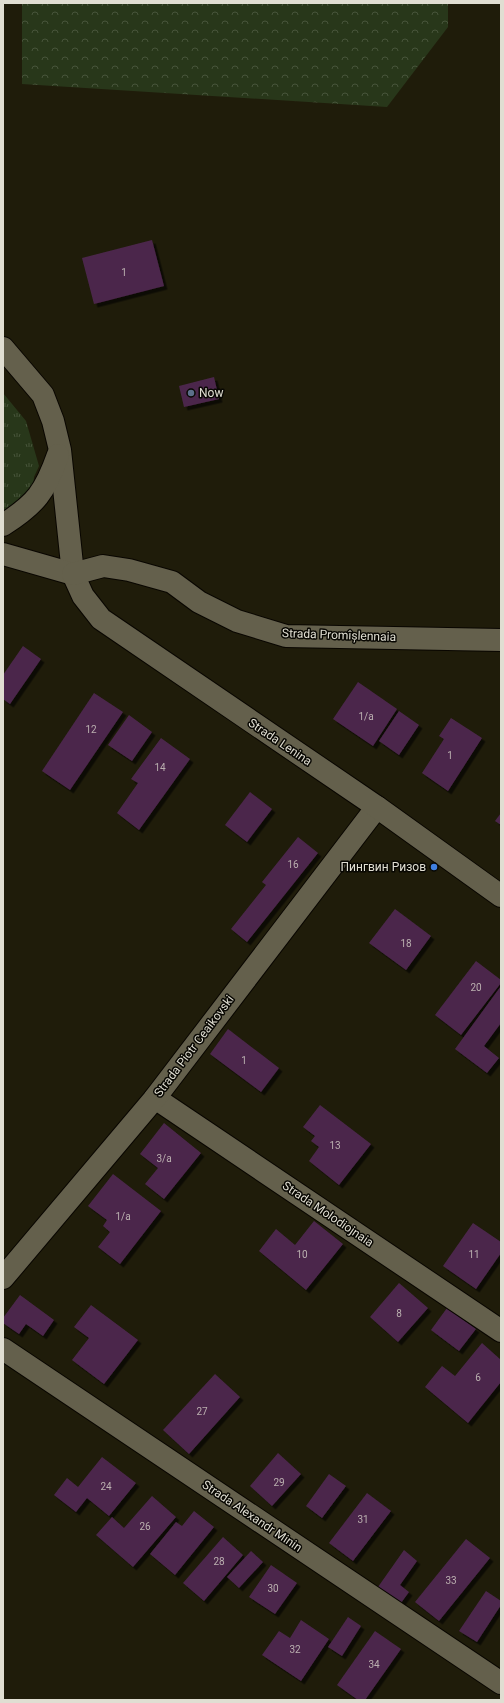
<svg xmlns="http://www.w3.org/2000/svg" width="504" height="1703" font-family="Roboto,sans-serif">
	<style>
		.grass { fill: url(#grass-tufts) }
		.forest { fill: url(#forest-crowns) }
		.building { fill: #4b274b; filter: url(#shadow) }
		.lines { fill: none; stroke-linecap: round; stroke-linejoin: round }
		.minor-casing { stroke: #090600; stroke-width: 24 }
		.tertiary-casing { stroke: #090600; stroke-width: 24 }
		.minor { stroke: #64604c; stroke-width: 22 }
		.tertiary { stroke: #64604c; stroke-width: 22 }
		.service-dot { fill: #5c6f8a; stroke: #080702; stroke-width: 1.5 }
		.shop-dot { fill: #3f7fe0; stroke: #080702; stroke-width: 1.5 }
		.labels { text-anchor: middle; stroke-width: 3; stroke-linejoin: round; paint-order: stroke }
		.number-label { font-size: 10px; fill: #bbb0b0 }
		.poi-label { font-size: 12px; fill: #e0ded2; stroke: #080702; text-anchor: start }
		.street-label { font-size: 12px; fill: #e0ded2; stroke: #080702 }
	</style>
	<defs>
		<pattern id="grass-tufts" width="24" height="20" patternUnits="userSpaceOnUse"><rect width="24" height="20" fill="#28371a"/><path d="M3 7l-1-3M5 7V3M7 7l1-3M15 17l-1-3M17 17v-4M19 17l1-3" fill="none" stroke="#47543a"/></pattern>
		<pattern id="forest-crowns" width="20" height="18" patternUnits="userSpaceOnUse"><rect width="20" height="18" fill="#28371a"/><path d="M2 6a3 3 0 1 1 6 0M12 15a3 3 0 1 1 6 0" fill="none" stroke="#47543a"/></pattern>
		<filter id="shadow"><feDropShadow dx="3.5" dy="3.5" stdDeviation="0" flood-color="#0009"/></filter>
	</defs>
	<rect width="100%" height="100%" fill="#1f1c0a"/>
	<polygon class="grass" points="3,393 26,421 39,466 34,477 33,488 26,496 3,513"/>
	<polygon class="forest" points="22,3 448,3 448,27 387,107 22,84"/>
	<g class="building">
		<polygon points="152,240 164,286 94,304 82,258"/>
		<polygon points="214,377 219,399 184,407 179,386"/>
		<polygon points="23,646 41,659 10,704 3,699 3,675"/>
		<polygon points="358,682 397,709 373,746 333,719"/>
		<polygon points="94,693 123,712 70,790 42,771"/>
		<polygon points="399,711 419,725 399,755 379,741"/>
		<polygon points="129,715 152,732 132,761 108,745"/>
		<polygon points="451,718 482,738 448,791 422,773 444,739 439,736"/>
		<polygon points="161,738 190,759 139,830 117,813 138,783 131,779"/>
		<polygon points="250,792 272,809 247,842 225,825"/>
		<polygon points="501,813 501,825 495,821"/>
		<polygon points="298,837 318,853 247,942 231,929 266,885 262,882"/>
		<polygon points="395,909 431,936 406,970 369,943"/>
		<polygon points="476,961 501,980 501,983 461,1035 435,1015"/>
		<polygon points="501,986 501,1023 484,1046 499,1058 487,1073 455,1049"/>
		<polygon points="228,1029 279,1068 261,1092 210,1054"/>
		<polygon points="320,1105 371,1144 339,1185 309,1161 319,1147 311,1141 315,1136 303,1127"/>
		<polygon points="164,1123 201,1153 164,1199 145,1184 158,1168 140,1154"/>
		<polygon points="113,1174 161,1211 120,1264 98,1247 110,1232 103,1226 107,1220 88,1206"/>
		<polygon points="314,1221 343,1244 306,1290 259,1251 276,1229 295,1245"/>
		<polygon points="473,1223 501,1242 501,1253 476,1289 443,1266"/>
		<polygon points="399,1283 428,1308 398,1342 370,1317"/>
		<polygon points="20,1295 54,1320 43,1336 26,1324 19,1334 3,1323 3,1318"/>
		<polygon points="91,1305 138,1340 104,1384 72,1360 89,1338 74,1327"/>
		<polygon points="447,1308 476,1329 459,1351 431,1330"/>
		<polygon points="482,1343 501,1360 501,1382 468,1423 425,1387 442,1366 455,1376"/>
		<polygon points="215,1374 240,1397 189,1454 163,1430"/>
		<polygon points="278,1453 301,1474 272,1506 250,1486"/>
		<polygon points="102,1457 136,1483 109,1516 87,1498 76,1512 54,1495 67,1478 78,1487"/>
		<polygon points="329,1474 346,1486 322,1518 306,1506"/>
		<polygon points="367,1493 391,1511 353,1561 329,1543"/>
		<polygon points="152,1496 176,1517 133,1567 96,1535 112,1517 124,1528"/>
		<polygon points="194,1511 214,1527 175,1575 150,1554 176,1522 182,1526"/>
		<polygon points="223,1537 243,1555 204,1601 183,1583"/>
		<polygon points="466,1539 490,1558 439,1621 415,1602"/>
		<polygon points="404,1550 417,1561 400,1585 409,1592 401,1603 378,1587"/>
		<polygon points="251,1551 263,1562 239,1588 227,1577"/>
		<polygon points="271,1565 297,1583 275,1614 249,1597"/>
		<polygon points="486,1591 501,1601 501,1605 477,1642 459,1631"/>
		<polygon points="348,1617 361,1626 342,1656 328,1647"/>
		<polygon points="301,1620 329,1639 301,1681 262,1655 279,1631 290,1638"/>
		<polygon points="375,1631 401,1649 365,1700 358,1700 337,1685"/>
	</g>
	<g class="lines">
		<defs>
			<g id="minor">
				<polyline points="155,1098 501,1331"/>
				<polyline points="3,1278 155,1098 377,807"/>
				<polyline points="3,1349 501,1683"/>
			</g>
			<g id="tertiary">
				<polyline points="3,348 43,395 53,421 60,450 73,574 83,596 101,619 377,807 501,896"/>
				<path d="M3,525C36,504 45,492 58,455"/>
				<polyline points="3,554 73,574"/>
				<polyline points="73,574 103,566 129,570 172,582 199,602 237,621 286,636 501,640"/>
			</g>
		</defs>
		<use href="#minor" class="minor-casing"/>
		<use href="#tertiary" class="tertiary-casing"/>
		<use href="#minor" class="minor"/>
		<use href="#tertiary" class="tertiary"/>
	</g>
	<circle class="service-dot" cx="191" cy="393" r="4"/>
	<circle class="shop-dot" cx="434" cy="867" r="4"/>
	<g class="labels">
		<g class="number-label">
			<text x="124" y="276">1</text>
			<text x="366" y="720">1/a</text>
			<text x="91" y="733">12</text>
			<text x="450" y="759">1</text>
			<text x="160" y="771">14</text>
			<text x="293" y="868">16</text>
			<text x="406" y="947">18</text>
			<text x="476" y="991">20</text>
			<text x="244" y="1064">1</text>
			<text x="335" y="1149">13</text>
			<text x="164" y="1162">3/a</text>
			<text x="123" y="1220">1/a</text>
			<text x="302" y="1258">10</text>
			<text x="474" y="1258">11</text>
			<text x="399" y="1317">8</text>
			<text x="478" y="1381">6</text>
			<text x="202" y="1415">27</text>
			<text x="279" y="1486">29</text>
			<text x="106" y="1490">24</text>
			<text x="363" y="1523">31</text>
			<text x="145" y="1530">26</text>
			<text x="219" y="1565">28</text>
			<text x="451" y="1584">33</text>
			<text x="273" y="1592">30</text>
			<text x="295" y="1653">32</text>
			<text x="374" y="1668">34</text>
		</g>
		<g class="poi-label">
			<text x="199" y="397">Now</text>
			<text x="426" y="871" text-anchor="end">Пингвин Ризов</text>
		</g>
		<g class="street-label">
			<text transform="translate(339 635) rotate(2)" y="4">Strada Promîșlennaia</text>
			<text transform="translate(280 742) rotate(34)" y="4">Strada Lenina</text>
			<text transform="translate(194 1046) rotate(-53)" y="4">Strada Piotr Ceaikovski</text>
			<text transform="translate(328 1214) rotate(34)" y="4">Strada Molodiojnaia</text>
			<text transform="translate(252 1516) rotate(34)" y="4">Strada Alexandr Minin</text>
		</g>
	</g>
	<rect width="504" height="1703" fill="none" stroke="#e0ded2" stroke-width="8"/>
</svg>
